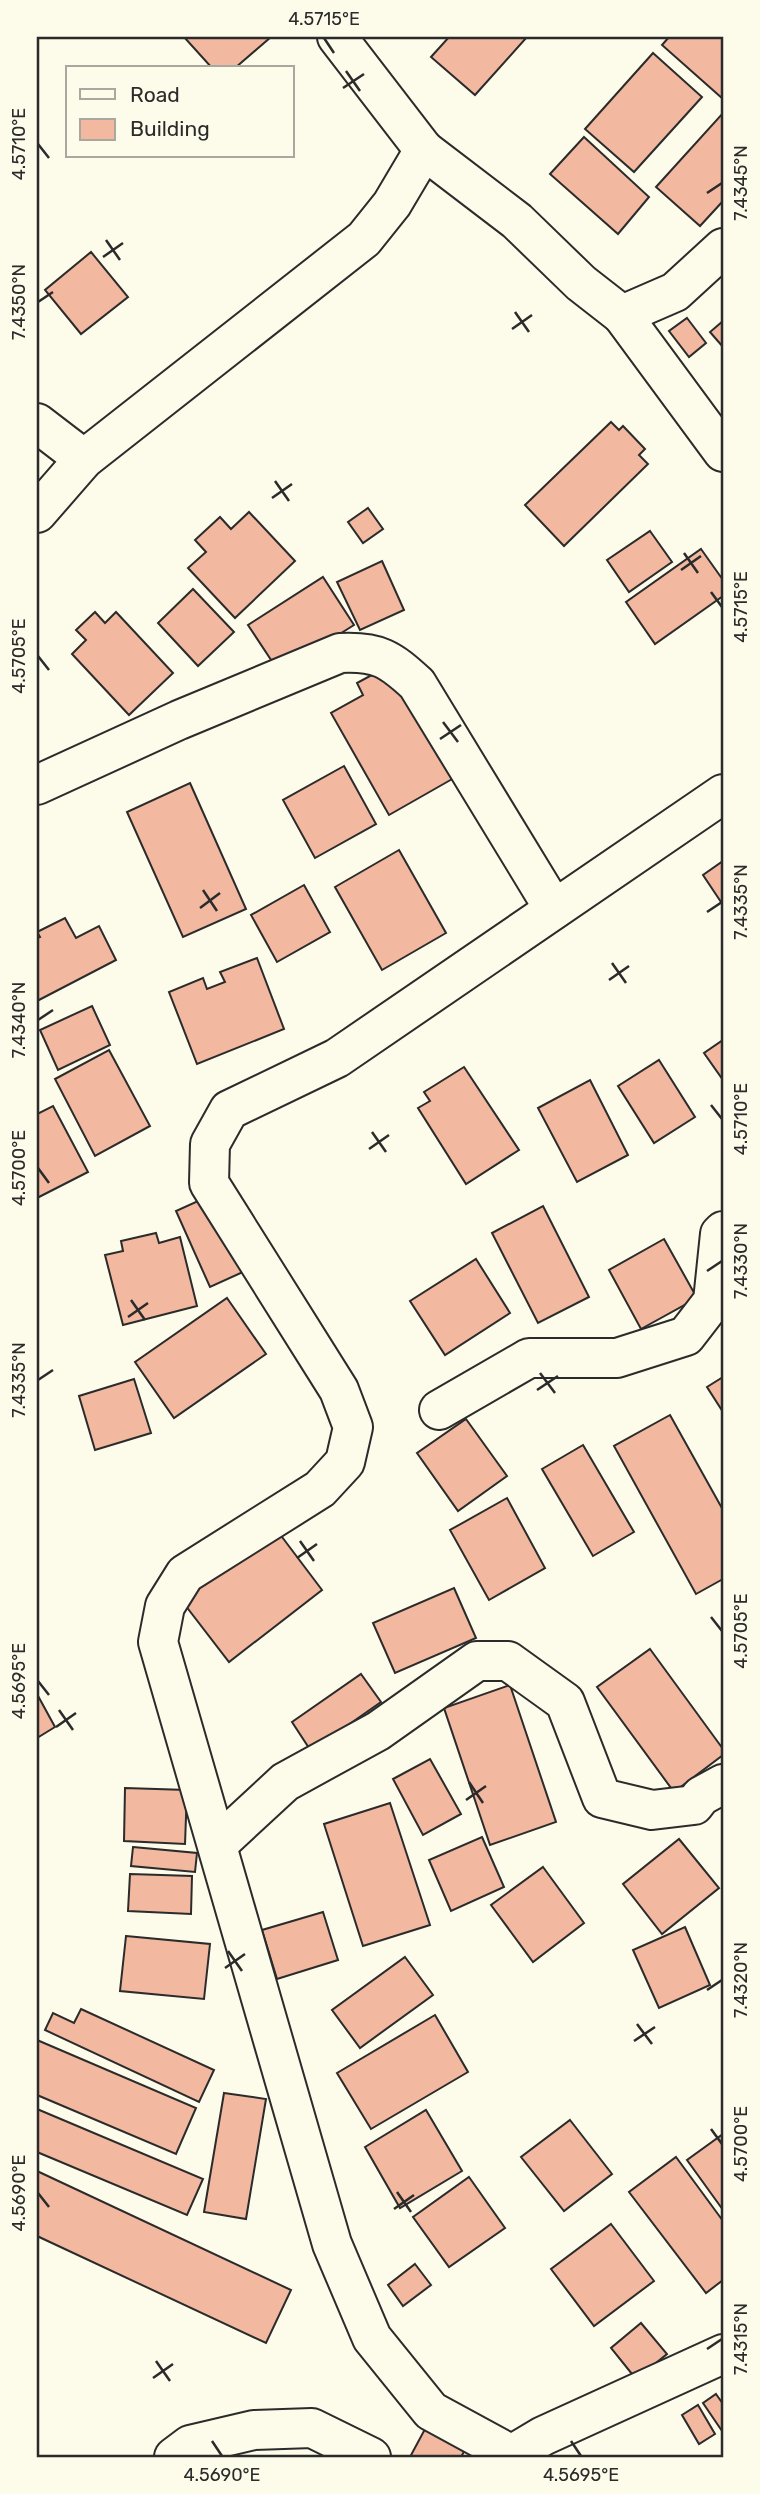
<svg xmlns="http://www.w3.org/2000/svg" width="760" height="2494" font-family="Rubik,sans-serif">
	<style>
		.building { fill: #f2b8a0; stroke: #2b2b2b; stroke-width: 2 }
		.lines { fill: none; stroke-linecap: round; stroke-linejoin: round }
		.minor-casing { stroke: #2b2b2b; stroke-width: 42 }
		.minor { stroke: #fdfbea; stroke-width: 38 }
		.ticks { fill: none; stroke: #2b2b2b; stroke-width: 2.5 }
		.neatline { fill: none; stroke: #2b2b2b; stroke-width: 2.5 }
		.ticks-label { font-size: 18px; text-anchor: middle; fill: #2b2b2b }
	</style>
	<rect width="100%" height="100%" fill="#fdfbea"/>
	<g class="building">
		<polygon points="184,37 271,37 235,68 212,68"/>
		<polygon points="449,37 527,37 475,95 431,57"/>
		<polygon points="669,37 723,37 723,99 662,45"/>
		<polygon points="653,53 702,97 634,172 585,129"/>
		<polygon points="723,113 723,201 700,226 656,187"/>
		<polygon points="584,137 649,197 618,234 550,174"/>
		<polygon points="91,252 128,297 81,334 45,290"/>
		<polygon points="687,318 706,343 689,357 669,331"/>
		<polygon points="723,321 723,347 710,332"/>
		<polygon points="611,422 619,430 623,426 645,449 639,455 648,464 564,546 525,505"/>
		<polygon points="368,508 383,529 363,543 348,522"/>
		<polygon points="249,512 295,561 235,618 188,568 206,552 195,540 220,517 231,529"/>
		<polygon points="650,531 672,562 629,592 607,560"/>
		<polygon points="701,549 723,580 723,596 655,644 626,602"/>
		<polygon points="382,561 404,610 360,630 337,582"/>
		<polygon points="323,577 354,625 279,672 248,625"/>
		<polygon points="193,589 234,632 198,666 158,623"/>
		<polygon points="95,612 105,623 116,612 173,673 129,715 72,654 86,640 76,630"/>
		<polygon points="379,671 386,683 396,677 454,778 389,815 331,713 363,695 357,683"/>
		<polygon points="344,766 376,824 315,858 283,800"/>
		<polygon points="190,783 246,909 183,937 127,812"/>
		<polygon points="399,850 446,933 382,970 335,887"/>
		<polygon points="723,861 723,905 703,875"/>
		<polygon points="304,885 330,932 277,962 251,915"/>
		<polygon points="65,918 76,938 99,926 116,960 37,1001 37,938 40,937 37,932"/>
		<polygon points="257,958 284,1029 197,1064 169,992 203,978 207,989 225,982 220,972"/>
		<polygon points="92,1006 110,1045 58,1070 40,1030"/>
		<polygon points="723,1040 723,1080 704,1053"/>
		<polygon points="109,1050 150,1126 95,1156 55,1079"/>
		<polygon points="659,1060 695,1117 654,1143 618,1086"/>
		<polygon points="464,1067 519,1150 466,1184 418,1108 430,1101 424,1092"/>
		<polygon points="590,1080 628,1155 577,1182 538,1108"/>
		<polygon points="53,1106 88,1172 37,1198 37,1114"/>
		<polygon points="209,1196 243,1272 210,1287 176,1211"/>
		<polygon points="543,1206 589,1297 538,1323 492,1233"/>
		<polygon points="156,1233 159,1243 180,1237 197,1306 123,1325 105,1255 123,1251 121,1241"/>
		<polygon points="664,1239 697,1298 641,1329 609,1270"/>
		<polygon points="476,1259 510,1313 445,1355 410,1301"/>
		<polygon points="227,1298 266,1354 174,1418 135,1362"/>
		<polygon points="723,1377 723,1412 707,1387"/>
		<polygon points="134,1379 151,1433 95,1450 79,1396"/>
		<polygon points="670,1415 723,1510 723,1579 696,1594 614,1446"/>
		<polygon points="466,1419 507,1476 458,1511 417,1453"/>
		<polygon points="583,1445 634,1532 593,1556 542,1469"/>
		<polygon points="507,1498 545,1568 489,1600 450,1530"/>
		<polygon points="276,1529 322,1590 229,1662 182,1601"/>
		<polygon points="454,1588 476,1638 395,1673 373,1623"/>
		<polygon points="650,1649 723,1749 723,1755 674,1792 597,1687"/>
		<polygon points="361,1674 381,1702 311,1751 292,1722"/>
		<polygon points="510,1685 556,1822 490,1845 444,1708"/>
		<polygon points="37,1694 55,1727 37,1738"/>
		<polygon points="430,1759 461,1814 423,1835 393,1779"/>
		<polygon points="125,1788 187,1790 185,1844 124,1841"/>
		<polygon points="390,1803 430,1925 363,1946 324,1824"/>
		<polygon points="482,1837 504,1887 451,1911 429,1860"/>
		<polygon points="679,1839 719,1888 662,1934 623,1884"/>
		<polygon points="133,1847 197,1853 195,1872 131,1866"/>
		<polygon points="543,1867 584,1923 533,1962 491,1905"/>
		<polygon points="130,1874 192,1876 191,1914 128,1911"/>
		<polygon points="323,1912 338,1960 277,1979 262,1930"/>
		<polygon points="685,1927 710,1985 659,2008 633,1950"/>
		<polygon points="126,1936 210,1944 204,1999 120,1991"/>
		<polygon points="405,1957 433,1995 360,2048 332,2010"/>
		<polygon points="81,2009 214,2070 199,2102 45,2030 53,2013 74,2023"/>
		<polygon points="435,2015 468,2072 371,2129 337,2073"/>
		<polygon points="37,2040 196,2108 176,2154 37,2095"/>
		<polygon points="224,2093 266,2099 246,2219 204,2212"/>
		<polygon points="37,2109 203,2179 187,2215 37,2152"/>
		<polygon points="426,2110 462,2171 400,2208 365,2147"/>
		<polygon points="570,2120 612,2174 564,2211 521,2157"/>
		<polygon points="723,2134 723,2210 687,2160"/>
		<polygon points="676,2157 723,2221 723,2280 706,2293 629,2192"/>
		<polygon points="37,2171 291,2290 266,2343 37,2236"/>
		<polygon points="469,2177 505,2228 449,2267 413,2217"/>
		<polygon points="611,2224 654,2281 594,2326 551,2269"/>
		<polygon points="415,2264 431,2285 403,2306 388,2285"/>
		<polygon points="641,2323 667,2354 636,2379 611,2348"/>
		<polygon points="716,2394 723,2404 722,2431 703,2403"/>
		<polygon points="698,2405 715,2434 699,2444 682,2415"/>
		<polygon points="425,2429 465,2450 461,2457 410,2457"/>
	</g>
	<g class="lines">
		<defs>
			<g id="minor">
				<polyline points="424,150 517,221 581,283 622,315 675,292 723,248"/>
				<polyline points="622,315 723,452"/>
				<polyline points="37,423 84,459"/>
				<polyline points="37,513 84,459 364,239 392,204 424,150 337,37"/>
				<path d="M37,785L179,720L340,653C378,651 390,659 417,684L554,909"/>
				<polyline points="439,1410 529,1358 617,1358 686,1336 713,1301 720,1234 723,1231"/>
				<polyline points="218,1844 285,1782 378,1731 477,1661 508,1661 565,1702 602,1798 652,1810 694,1805 701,1796 723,1784"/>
				<polyline points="510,2454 431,2411 372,2338 332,2244 158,1642 165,1606 185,1574 320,1489 345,1462 353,1427 339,1390 209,1183 210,1144 229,1110 337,1058 723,794"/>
				<polyline points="174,2457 190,2445 254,2430 312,2428 371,2457"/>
				<polyline points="508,2457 543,2436 723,2354"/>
			</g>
		</defs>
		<use href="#minor" class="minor-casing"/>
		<use href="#minor" class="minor"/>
	</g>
	<path class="ticks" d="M324,38L334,53M346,71L360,91M343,88L364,74M38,144L49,158M707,193L722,183M106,240L120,260M103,257L123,243M38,302L53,292M515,312L529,332M512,329L532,315M275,481L289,501M272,498L292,484M684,553L698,573M681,570L701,556M711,592L722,607M38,656L49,670M443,722L458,742M440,739L461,725M203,890L217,911M200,908L220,893M707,912L722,902M612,963L626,983M609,980L629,966M38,1020L53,1010M711,1105L722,1119M372,1132L386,1152M369,1149L389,1135M38,1168L49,1183M707,1271L722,1261M131,1300L145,1320M128,1317L148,1303M540,1373L555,1393M38,1380L53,1370M537,1390L558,1376M300,1541L314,1561M297,1558L317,1544M711,1617L722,1631M38,1681L49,1695M59,1710L73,1730M56,1727L76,1713M469,1782L483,1803M466,1800L486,1786M228,1951L242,1971M225,1968L245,1954M707,1990L722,1980M637,2024L652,2044M634,2041L655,2027M711,2129L722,2144M397,2192L411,2212M38,2193L49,2207M394,2209L414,2195M707,2349L722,2339M156,2361L170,2381M153,2378L173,2364M212,2441L222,2456M571,2441L581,2456"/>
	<rect width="760" height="2494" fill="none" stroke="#fdfbea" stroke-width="77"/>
	<rect x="66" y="66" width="228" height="91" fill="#fdfbea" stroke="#a9a89e" stroke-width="2"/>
	<rect x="80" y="89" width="35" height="10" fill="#fdfbea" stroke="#a9a89e" stroke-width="2"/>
	<text x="130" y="102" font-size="21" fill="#2b2b2b">Road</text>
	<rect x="80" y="119" width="35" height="21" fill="#f2b8a0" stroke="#a9a89e" stroke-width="2"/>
	<text x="130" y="136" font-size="21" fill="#2b2b2b">Building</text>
	<rect x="38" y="38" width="684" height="2418" class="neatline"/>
	<g class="ticks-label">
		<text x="324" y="25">4.5715°E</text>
		<text transform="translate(19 144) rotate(-90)" y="6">4.5710°E</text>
		<text transform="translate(741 183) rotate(-90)" y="6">7.4345°N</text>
		<text transform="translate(19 302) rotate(-90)" y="6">7.4350°N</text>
		<text transform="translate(741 607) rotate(-90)" y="6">4.5715°E</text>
		<text transform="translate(19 656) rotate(-90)" y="6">4.5705°E</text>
		<text transform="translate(741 902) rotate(-90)" y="6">7.4335°N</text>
		<text transform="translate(19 1020) rotate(-90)" y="6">7.4340°N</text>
		<text transform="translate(741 1119) rotate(-90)" y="6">4.5710°E</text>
		<text transform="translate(19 1168) rotate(-90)" y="6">4.5700°E</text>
		<text transform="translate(741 1261) rotate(-90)" y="6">7.4330°N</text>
		<text transform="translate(19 1380) rotate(-90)" y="6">7.4335°N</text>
		<text transform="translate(741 1631) rotate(-90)" y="6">4.5705°E</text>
		<text transform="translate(19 1681) rotate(-90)" y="6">4.5695°E</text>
		<text transform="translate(741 1980) rotate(-90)" y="6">7.4320°N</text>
		<text transform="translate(741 2144) rotate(-90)" y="6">4.5700°E</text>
		<text transform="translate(19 2193) rotate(-90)" y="6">4.5690°E</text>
		<text transform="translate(741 2339) rotate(-90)" y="6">7.4315°N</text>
		<text x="222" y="2481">4.5690°E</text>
		<text x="581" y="2481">4.5695°E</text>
	</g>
</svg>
